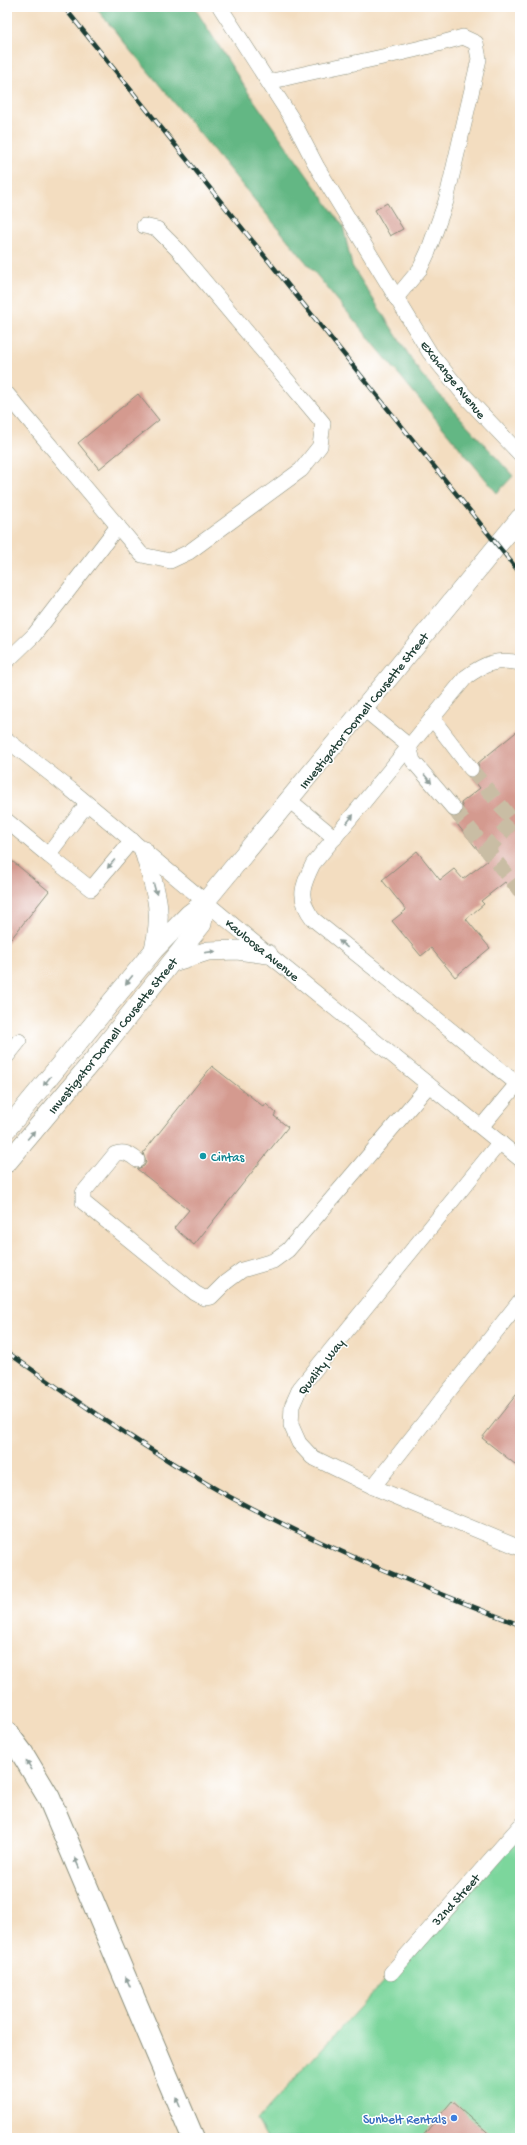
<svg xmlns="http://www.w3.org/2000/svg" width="527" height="2145" font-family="'Gochi Hand',sans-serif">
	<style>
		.green { fill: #7bd69c; stroke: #4d8a68 }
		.forest { fill: #64b784; stroke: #427a5c }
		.building { fill: #d49a8f }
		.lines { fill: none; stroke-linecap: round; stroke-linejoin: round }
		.minor-tunnel { stroke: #c9bda4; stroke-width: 15; stroke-dasharray: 15 8; stroke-linecap: butt }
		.minor-casing { stroke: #898d7a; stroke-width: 16 }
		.major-casing { stroke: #898d7a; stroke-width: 20 }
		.highway-casing { stroke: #898d7a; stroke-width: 24 }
		.minor { stroke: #fff; stroke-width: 15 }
		.major { stroke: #fff; stroke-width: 19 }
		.highway { stroke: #fff; stroke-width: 22 }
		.rail-casing { stroke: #1f3d34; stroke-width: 4.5 }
		.rail { stroke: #fff; stroke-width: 3; stroke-dasharray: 9; stroke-linecap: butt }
		.oneway { fill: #8f9e9a }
		.culture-dot { fill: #0f9aa8; stroke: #fff; stroke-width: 1.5 }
		.shop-dot { fill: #3f7fe0; stroke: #fff; stroke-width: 1.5 }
		.labels { text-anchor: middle; stroke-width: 3; stroke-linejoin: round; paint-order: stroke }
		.street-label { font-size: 13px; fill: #1f3d34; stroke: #fff }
		.culture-label { font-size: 13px; fill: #0d838f; stroke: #fff; text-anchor: start }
		.shop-label { font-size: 13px; fill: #366cbe; stroke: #fff; text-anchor: end }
	</style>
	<rect width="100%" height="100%" fill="#fff"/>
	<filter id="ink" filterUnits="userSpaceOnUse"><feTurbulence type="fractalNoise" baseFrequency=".025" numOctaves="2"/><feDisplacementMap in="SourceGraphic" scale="8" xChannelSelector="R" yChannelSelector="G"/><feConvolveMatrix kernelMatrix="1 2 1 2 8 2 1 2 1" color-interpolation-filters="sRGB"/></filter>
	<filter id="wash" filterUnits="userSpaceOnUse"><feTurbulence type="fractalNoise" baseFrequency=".012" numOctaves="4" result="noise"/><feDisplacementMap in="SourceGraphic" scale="16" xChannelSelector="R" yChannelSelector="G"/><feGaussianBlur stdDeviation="0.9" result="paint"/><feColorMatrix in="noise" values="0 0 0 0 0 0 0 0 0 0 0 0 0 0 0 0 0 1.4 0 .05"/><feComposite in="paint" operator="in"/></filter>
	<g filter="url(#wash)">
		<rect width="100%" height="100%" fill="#f3ddc0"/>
		<polygon class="green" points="520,1827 520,2138 267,2138 257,2120 391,1973"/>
		<polygon class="forest" points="95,7 194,7 248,92 343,226 352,266 421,374 513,476 497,493"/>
		<g id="blocks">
			<g class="building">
				<polygon points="387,203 403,229 390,236 375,210"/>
				<polygon points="138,394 159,420 99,469 78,443"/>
				<polygon points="520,729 520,901 505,882 481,901 484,904 466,919 490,948 455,977 431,948 421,956 392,921 406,910 382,880 417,851 440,880 454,869 463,879 487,861 452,818 460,816 463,808 461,803 480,788 472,778 479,772 478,763"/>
				<polygon points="7,857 49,891 7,944"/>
				<polygon points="212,1066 264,1107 266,1104 276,1113 274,1116 288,1127 194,1245 174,1228 189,1210 137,1169 144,1166 146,1162 143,1153"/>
				<polygon points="520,1390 520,1468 482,1438"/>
				<polygon points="452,2101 494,2138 421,2138"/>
			</g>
		</g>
	</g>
	<g filter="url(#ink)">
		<use href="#blocks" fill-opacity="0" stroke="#898d7a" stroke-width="1"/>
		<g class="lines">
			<g class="minor-tunnel">
				<polyline points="471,769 513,821 487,850"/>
				<polyline points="454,809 520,891"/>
			</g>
			<defs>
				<g id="minor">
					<polyline points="220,7 292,119 317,167 430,353 465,396 520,454"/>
					<path d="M269,82C333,66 399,56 463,37L476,43L479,59L446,201L428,252L420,269L396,298"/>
					<polyline points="7,394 142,555 170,561 189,552 301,470 320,446 323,423 179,251 157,229 144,226"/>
					<polyline points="7,661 34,635 118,526"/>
					<path d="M520,663C497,658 484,664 466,677L313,864C302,886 297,898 313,919L520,1086"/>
					<polyline points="364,709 409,746 413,761 454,809"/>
					<polyline points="432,718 471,769"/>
					<polyline points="7,740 70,789 268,954 520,1159"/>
					<polyline points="289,800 335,838"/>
					<polyline points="87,804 48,855 91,889 132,840"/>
					<polyline points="7,821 48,855"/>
					<polyline points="7,1056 19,1041"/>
					<polyline points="481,1127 517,1084"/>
					<polyline points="500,1142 300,1388 292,1406 291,1425 299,1443 312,1457 378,1489 520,1548"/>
					<path d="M137,1160C130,1154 124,1151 115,1154L83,1193V1202L195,1293L204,1298L211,1297L226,1282L242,1270L273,1261L288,1250L429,1085"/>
					<polyline points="373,1487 520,1301"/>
					<polyline points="391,1973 520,1826"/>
				</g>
				<g id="major">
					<path d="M144,851C155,890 164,909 154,949"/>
					<polyline points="173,962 208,951 237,950 268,954"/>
					<polyline points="7,1129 154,950 189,914 205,902 520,518"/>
					<polyline points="7,1163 95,1058 202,924 205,902"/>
				</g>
				<polyline id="highway" points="7,1733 22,1753 49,1798 193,2138"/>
			</defs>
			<use href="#minor" class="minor-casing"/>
			<use href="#major" class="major-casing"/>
			<use href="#highway" class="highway-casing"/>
			<use href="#minor" class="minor"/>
			<use href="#major" class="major"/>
			<use href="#highway" class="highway"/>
			<defs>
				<g id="rail">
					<polyline points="64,7 520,573"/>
					<path d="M7,1352C79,1403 153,1454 230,1497C323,1547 422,1587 520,1625"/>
				</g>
			</defs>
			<use href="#rail" class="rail-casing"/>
			<use href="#rail" class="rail"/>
		</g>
		<defs><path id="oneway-solid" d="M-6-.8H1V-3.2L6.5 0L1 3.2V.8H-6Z"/></defs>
		<g class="oneway">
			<use href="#oneway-solid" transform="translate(428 779) rotate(50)"/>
			<use href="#oneway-solid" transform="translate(350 819) rotate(-51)"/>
			<use href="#oneway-solid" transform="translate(111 864) rotate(130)"/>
			<use href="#oneway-solid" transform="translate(155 889) rotate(75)"/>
			<use href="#oneway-solid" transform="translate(343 944) rotate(-141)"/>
			<use href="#oneway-solid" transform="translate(210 952) rotate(-7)"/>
			<use href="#oneway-solid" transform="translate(129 980) rotate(129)"/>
			<use href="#oneway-solid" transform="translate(47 1081) rotate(129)"/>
			<use href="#oneway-solid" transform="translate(31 1135) rotate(-50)"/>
			<use href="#oneway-solid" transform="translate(29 1765) rotate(-121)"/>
			<use href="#oneway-solid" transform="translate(77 1863) rotate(-113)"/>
			<use href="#oneway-solid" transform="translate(128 1982) rotate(-113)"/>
			<use href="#oneway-solid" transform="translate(178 2102) rotate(-112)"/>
		</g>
	</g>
	<circle class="culture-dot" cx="203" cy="1156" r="4"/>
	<circle class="shop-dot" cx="454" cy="2118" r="4"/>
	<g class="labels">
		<g class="street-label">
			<text transform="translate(454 379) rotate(51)" y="5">Exchange Avenue</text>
			<text transform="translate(363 710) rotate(-51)" y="5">Investigator Dornell Cousette Street</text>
			<text transform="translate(263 949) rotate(39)" y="5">Kauloosa Avenue</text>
			<text transform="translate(112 1035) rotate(-51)" y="5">Investigator Dornell Cousette Street</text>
			<text transform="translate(320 1366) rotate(-52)" y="5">Quality Way</text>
			<text transform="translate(455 1899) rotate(-48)" y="5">32nd Street</text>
		</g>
		<g class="culture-label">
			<text x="211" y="1161">Cintas</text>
		</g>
		<g class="shop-label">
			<text x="446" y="2123">Sunbelt Rentals</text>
		</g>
	</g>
	<rect width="527" height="2145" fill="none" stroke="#fff" stroke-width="24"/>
</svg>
